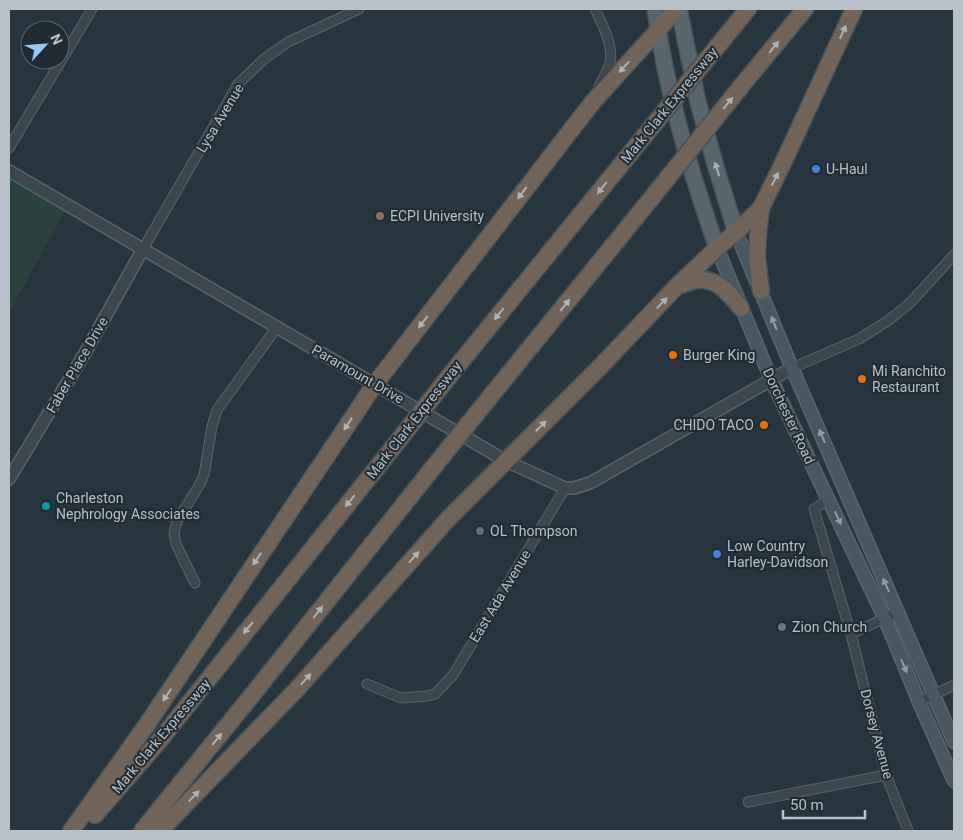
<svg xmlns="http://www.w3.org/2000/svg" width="963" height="840" font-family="Roboto,sans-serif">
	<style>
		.green { fill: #2a413e }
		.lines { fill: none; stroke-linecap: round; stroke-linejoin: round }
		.minor-casing { stroke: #59646c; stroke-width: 11 }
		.tertiary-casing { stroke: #59646c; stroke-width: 14 }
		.secondary-casing { stroke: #59646c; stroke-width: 15 }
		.primary-casing { stroke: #48525a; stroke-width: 18 }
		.motorway-casing { stroke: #465159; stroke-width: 19 }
		.minor { stroke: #3b464e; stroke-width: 9 }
		.tertiary { stroke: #3b464e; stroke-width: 11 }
		.secondary { stroke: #4a5660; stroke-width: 12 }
		.primary { stroke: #59666e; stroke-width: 15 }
		.motorway { stroke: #736459; stroke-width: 16 }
		.motorway-bridge-casing { stroke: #465159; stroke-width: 19; stroke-linecap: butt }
		.motorway-bridge { stroke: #736459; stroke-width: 16 }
		.oneway { fill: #aeb3b8 }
		.oneway2 { fill: #a5afb7 }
		.oneway3 { fill: #929ca4 }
		.shop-dot { fill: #3f7fe0; stroke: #202b33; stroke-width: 2 }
		.education-dot { fill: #8d6e63; stroke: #202b33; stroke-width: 2 }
		.food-dot { fill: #e8710a; stroke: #202b33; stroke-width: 2 }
		.culture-dot { fill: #0f9aa8; stroke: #202b33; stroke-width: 2 }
		.service-dot { fill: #5c6f8a; stroke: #202b33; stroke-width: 2 }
		.worship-dot { fill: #6b7280; stroke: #202b33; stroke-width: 2 }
		.labels { text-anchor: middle; stroke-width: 4; stroke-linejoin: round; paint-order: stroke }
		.street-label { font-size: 14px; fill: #b8c1c9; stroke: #202b33 }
		.poi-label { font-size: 14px; fill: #b8c1c9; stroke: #202b33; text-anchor: start }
	</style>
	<rect width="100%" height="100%" fill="#27353e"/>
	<polygon class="green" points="9,171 68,206 9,313"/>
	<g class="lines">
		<defs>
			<g id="minor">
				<path d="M595,9C602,24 614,46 610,63C607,72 602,80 598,89"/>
				<polyline points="9,148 92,9"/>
				<polyline points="143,249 238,84 264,59 288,42 359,9"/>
				<polyline points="792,368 859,339 889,320 910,303 954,255"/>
				<polyline points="829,499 814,509 851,634"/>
				<polyline points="195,583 176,544 174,533 177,521 200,484 204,475 212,426 217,410 277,327"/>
				<polyline points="898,612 851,634 886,775 908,831"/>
				<polyline points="367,684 401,698 427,696 435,694 453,675 565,488"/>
				<polyline points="919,702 954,685"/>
				<polyline points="748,802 886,775"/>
			</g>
			<g id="tertiary">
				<polyline points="9,171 506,461 565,488 574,488 590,483 792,368"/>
				<polyline points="9,479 85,353 143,249"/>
			</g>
			<g id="secondary">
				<polyline points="736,232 792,368 954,742"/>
				<polyline points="717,248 771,379 885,619 919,702 954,781"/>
			</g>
			<g id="primary">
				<path d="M655,9C666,91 690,170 717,248"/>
				<polyline points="679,9 698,102 715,164 736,232"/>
			</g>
			<g id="motorway">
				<polyline points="721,42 748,9"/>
				<polyline points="743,84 805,9"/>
				<polyline points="761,208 758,234 757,257 761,291"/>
				<path d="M681,285C711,272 722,285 741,308"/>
				<polyline points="455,369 633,150"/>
				<polyline points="490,397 654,195"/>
				<polyline points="95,815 160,740 391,450"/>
				<polyline points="71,831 148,723 375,384 592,103 677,9"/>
				<polyline points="142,831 261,684 432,469"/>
				<polyline points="160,831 297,689 448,519 601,366 676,287 717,248 736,232 761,208 784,161 854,9"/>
			</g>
		</defs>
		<use href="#minor" class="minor-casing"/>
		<use href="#tertiary" class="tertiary-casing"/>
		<use href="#secondary" class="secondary-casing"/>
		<use href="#primary" class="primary-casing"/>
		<use href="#motorway" class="motorway-casing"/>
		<use href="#minor" class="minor"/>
		<use href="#tertiary" class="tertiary"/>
		<use href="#secondary" class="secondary"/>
		<use href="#primary" class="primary"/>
		<use href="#motorway" class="motorway"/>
		<defs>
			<g id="motorway-bridge">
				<polyline points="633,150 721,42"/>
				<polyline points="654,195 743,84"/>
				<polyline points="391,450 455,369"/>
				<polyline points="432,469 490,397"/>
			</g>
		</defs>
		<use href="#motorway-bridge" class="motorway-bridge-casing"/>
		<use href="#motorway-bridge" class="motorway-bridge"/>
	</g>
	<defs><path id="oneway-solid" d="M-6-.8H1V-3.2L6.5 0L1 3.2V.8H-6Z" transform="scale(1.25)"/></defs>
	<g class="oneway">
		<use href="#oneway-solid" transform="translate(843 32) rotate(-65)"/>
		<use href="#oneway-solid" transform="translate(774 47) rotate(-51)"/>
		<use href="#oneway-solid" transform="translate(624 67) rotate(133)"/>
		<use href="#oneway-solid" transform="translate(728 103) rotate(-51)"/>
		<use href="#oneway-solid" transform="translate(775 179) rotate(-64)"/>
		<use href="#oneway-solid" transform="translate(602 188) rotate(129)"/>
		<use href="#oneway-solid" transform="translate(522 193) rotate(128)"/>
		<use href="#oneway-solid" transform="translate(662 303) rotate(-46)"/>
		<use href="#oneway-solid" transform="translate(565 305) rotate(-51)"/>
		<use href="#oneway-solid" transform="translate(499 314) rotate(129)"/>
		<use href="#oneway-solid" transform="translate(423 322) rotate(128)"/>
		<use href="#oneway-solid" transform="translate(348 424) rotate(124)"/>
		<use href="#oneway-solid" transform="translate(541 426) rotate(-45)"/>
		<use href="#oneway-solid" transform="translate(350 501) rotate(129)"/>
		<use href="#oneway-solid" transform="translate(414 557) rotate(-48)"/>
		<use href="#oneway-solid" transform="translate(257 559) rotate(124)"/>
		<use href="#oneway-solid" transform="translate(318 612) rotate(-52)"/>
		<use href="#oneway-solid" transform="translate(248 628) rotate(129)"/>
		<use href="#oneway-solid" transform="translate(306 679) rotate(-48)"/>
		<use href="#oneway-solid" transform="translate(167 695) rotate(124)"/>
		<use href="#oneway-solid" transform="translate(217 739) rotate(-51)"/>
		<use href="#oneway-solid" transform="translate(194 796) rotate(-46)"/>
	</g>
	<use class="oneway2" href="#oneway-solid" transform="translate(717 169) rotate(-107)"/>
	<g class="oneway3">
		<use href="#oneway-solid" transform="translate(774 323) rotate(-112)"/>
		<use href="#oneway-solid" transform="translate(822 436) rotate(-113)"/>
		<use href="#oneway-solid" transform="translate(838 518) rotate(65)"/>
		<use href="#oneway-solid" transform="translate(886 585) rotate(-114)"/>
		<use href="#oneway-solid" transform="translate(904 666) rotate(67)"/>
	</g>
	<g class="shop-dot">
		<circle cx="816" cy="169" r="5"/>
		<circle cx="717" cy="554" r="5"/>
	</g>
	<circle class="education-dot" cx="380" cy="216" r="5"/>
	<g class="food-dot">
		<circle cx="673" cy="355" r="5"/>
		<circle cx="862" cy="379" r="5"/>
		<circle cx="764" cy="425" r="5"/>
	</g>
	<circle class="culture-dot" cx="46" cy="506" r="5"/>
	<circle class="service-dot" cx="480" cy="531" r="5"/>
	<circle class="worship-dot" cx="782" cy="627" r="5"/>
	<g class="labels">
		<g class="street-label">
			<text transform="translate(669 105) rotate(-51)" y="5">Mark Clark Expressway</text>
			<text transform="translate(220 118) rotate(-59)" y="5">Lysa Avenue</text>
			<text transform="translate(77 365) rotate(-60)" y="5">Faber Place Drive</text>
			<text transform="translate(358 374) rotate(30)" y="5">Paramount Drive</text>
			<text transform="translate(789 416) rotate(65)" y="5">Dorchester Road</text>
			<text transform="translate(414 420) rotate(-52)" y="5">Mark Clark Expressway</text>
			<text transform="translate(500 596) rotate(-59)" y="5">East Ada Avenue</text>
			<text transform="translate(877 734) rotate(75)" y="5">Dorsey Avenue</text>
			<text transform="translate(161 736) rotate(-50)" y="5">Mark Clark Expressway</text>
		</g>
		<g class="poi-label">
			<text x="826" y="174">U-Haul</text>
			<text x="390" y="221">ECPI University</text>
			<text x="683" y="360">Burger King</text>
			<text x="872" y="376">Mi Ranchito<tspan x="872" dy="16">Restaurant</tspan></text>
			<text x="754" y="430" text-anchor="end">CHIDO TACO</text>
			<text x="56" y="503">Charleston<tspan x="56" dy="16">Nephrology Associates</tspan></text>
			<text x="490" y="536">OL Thompson</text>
			<text x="727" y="551">Low Country<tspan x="727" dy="16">Harley-Davidson</tspan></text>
			<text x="792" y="632">Zion Church</text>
		</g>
	</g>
	<rect width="963" height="840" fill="none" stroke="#b8c1c9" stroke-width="20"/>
	<g transform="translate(45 45) rotate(64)"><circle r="24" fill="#202b33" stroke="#5d676f"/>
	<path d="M0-4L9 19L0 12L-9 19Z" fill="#96c8ef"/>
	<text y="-8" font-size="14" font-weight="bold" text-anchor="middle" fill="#b8c1c9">N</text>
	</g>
	<path d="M783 810v8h82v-8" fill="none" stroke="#b8c1c9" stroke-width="2.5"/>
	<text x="790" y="810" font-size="15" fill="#b8c1c9" stroke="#202b33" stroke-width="4" paint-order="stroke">50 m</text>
</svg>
